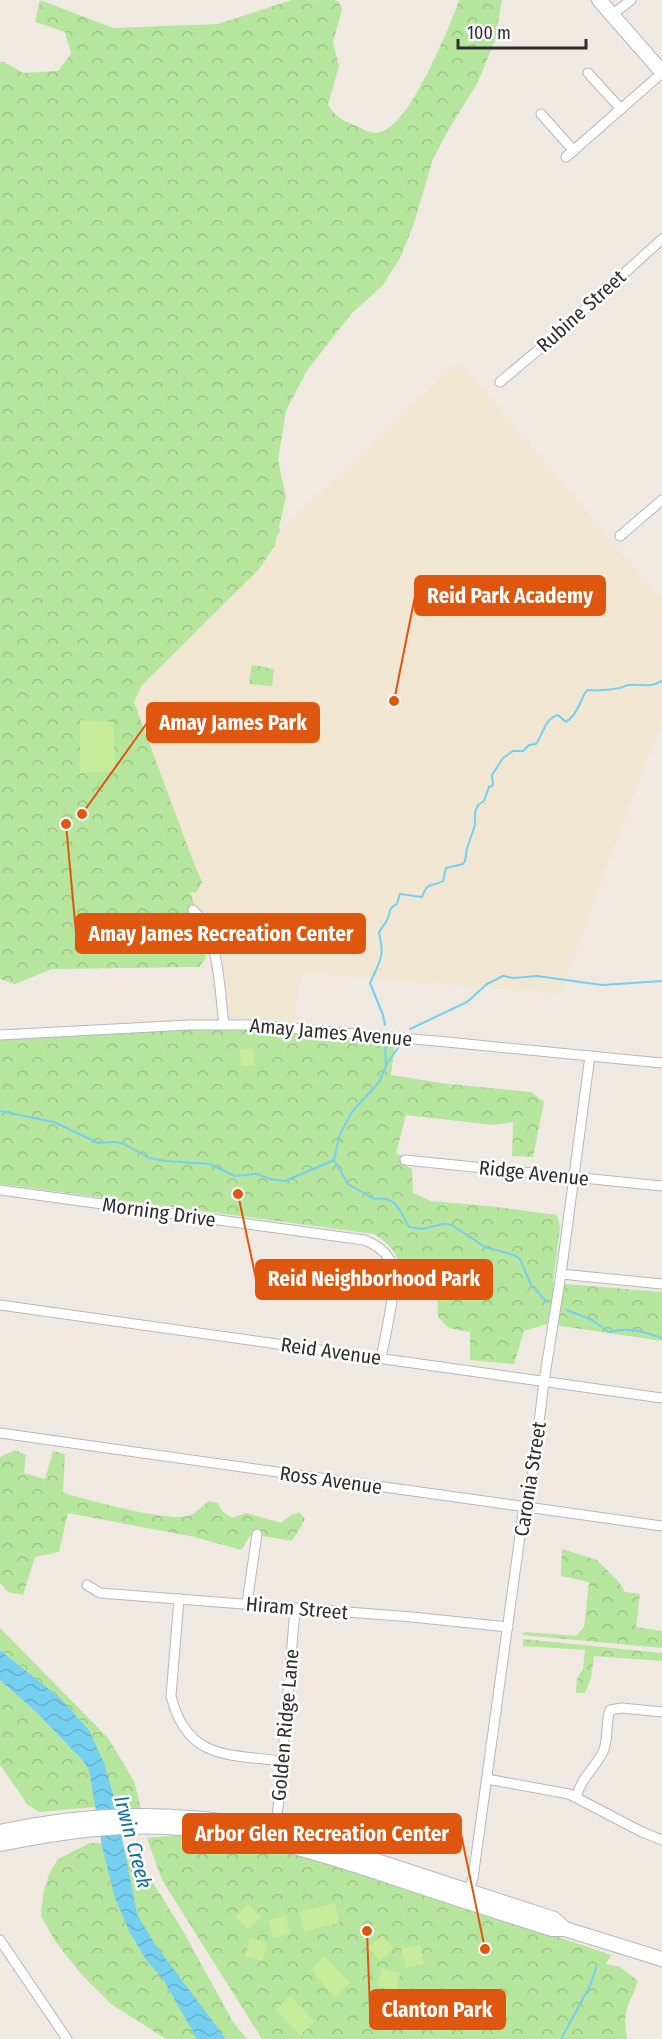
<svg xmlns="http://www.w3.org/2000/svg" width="662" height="2039" font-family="'Fira Sans Condensed',sans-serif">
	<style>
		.education { fill: #f0e6d1 }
		.forest { fill: url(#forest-crowns) }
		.pitch { fill: #c9ec9a }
		.water { fill: url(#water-waves) }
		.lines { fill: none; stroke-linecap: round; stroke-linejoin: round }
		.stream { stroke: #75cff0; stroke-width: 2 }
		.street-casing { stroke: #b4b7c1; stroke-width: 11 }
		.secondary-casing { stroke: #b4b7c1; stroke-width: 16 }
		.street { stroke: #fff; stroke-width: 9 }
		.secondary { stroke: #fff; stroke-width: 14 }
		.labels { text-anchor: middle; stroke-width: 5; stroke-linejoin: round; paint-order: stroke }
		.street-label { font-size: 20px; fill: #2e2e2e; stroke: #fff }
		.water-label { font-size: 21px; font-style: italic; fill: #0d6fa3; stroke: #fff }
		.leader { fill: none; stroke: #df570e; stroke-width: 2 }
		.callout-dot { fill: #df570e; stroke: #fff; stroke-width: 2 }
		.callout { fill: #df570e; stroke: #df570e; stroke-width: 2 }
		.callout-label { font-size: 21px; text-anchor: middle; font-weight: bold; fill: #fff }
	</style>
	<defs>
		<pattern id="forest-crowns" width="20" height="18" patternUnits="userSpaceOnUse" patternTransform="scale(1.5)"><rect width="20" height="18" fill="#b6e59e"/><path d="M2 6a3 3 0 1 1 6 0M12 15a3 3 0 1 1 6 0" fill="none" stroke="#9dc588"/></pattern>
		<pattern id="water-waves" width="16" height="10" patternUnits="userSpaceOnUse" patternTransform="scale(1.5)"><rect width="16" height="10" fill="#75cff0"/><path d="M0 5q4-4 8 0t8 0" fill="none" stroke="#66b2ce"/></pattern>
	</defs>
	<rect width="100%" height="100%" fill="#efe9e1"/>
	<polygon class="education" points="459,361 662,600 662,719 560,994 302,972 294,1021 216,1017 207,944 119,684"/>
	<g class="forest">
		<path d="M40,0L113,28L218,24L292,0H334L339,2L342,10L333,42L339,66L328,105C337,118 342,120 357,126C366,131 373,135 383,131C410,123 450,27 459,0H502L495,40L478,82L450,127L433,159L413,226L400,258L383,285L351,314L306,372L286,411L278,460L286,497L279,527L280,532L277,535L275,545L260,568L142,685L134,702L193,861L202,882L196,893L190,892L207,944L203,945L206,958L199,967L52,969L15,984L0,979V62H4L23,73L58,71L71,54L65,32L35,22Z"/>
		<polygon points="252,665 274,669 272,686 249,684"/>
		<path d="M214,1028L292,1031L395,1043L391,1075L441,1083L531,1092L544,1102L533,1157L512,1156L513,1122L493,1125L406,1115L396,1154L406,1156L405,1165L412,1169L413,1193L431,1201L489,1206L557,1215L560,1227L553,1283L662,1292V1341L547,1324L524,1331L514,1364L470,1360V1332L449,1328L438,1317L437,1290L412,1285L401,1279C400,1256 393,1246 374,1234L0,1184V1038Z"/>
		<path d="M15,1450L26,1455L24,1473L45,1479L53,1451L65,1454L63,1493C86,1499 172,1524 191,1515C197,1512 203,1505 209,1501L218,1503L222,1511L232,1518L246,1513L281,1523L291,1515L299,1512L305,1519L292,1541L251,1534L241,1550L195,1537L68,1513L59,1552L35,1557L23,1595L8,1592L0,1583V1457Z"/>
		<polygon points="562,1549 597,1560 619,1582 625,1592 640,1594 636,1627 662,1631 662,1648 522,1635 525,1632 576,1636 584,1627 589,1582 561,1576"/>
		<polygon points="0,1628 108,1738 134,1781 141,1809 116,1808 114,1797 29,1675 0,1650"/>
		<polygon points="523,1639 662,1653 662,1661 594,1656 591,1678 585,1693 576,1693 577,1679 583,1669 585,1650 523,1646"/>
		<polygon points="0,1680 35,1711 84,1762 89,1770 96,1807 39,1812 28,1805 0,1765"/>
		<path d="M191,1834L279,1848L491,1914L611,1955L606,1964L620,1967L638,1981C629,2007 622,2008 627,2039H262L162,1880L147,1838Z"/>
		<path d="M90,1843C108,1843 122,1845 136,1856L182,1929L233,2022L247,2039H166L111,2004L81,1974L55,1941L41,1916L43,1894L49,1874L58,1859Z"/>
	</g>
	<g class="pitch">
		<polygon points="80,720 113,722 115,771 80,773"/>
		<polygon points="253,1048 254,1065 241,1066 240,1049"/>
		<polygon points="335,1903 339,1923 304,1931 299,1912"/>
		<polygon points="249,1904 261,1917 248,1930 235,1917"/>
		<polygon points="286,1916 290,1934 273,1938 269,1920"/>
		<polygon points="382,1935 394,1948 380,1961 368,1948"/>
		<polygon points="250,1938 267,1943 262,1961 245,1956"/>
		<polygon points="420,1945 424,1964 406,1968 401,1949"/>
		<polygon points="325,1956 350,1983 335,1997 311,1970"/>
		<polygon points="382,1968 400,1974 395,1991 377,1986"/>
		<polygon points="290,1996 315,2022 300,2035 276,2009"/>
	</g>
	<polygon class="water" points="0,1650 61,1699 89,1730 104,1763 114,1797 137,1914 154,1943 226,2039 197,2039 163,1979 147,1961 130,1933 115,1898 102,1846 89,1770 84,1762 35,1711 0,1680"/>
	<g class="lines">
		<g class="stream">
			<path d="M385,1025L383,1015L370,983C380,961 385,957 379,933C381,928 385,924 387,920C391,912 388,908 397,904L400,894L422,897C428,880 431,888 443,881L446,868L463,864L465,861L467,848L475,825V812L478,805L484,801L489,787L493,785L492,775L503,758L513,751H523L529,745L536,744C544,733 544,719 558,715L566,722C578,714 579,702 587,690C598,691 610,690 620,688C624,687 626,685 629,685C643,684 649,688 662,681"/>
			<polyline points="410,1029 467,1002 487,984 503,976 514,978 537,976 602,985 662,981"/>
			<path d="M400,1045L386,1065L380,1081L352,1112L340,1134L334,1160L348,1184L374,1199C397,1195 399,1210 409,1227L422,1229L444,1224L452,1225L485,1247L514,1255L520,1259L531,1285L547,1302"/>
			<polyline points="385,1046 386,1065"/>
			<polyline points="0,1111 54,1122 98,1143 116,1142 124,1144 149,1158 166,1161 210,1164 235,1176 257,1174 270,1179 285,1181 334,1160"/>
			<path d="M567,1310L592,1320L609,1332C630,1327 642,1331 662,1338"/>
			<polyline points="561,2039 591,1984 596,1968"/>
		</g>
		<defs>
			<g id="street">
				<polyline points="612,15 631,0"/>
				<polyline points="588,73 621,109"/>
				<polyline points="541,114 574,151"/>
				<polyline points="566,157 662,73"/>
				<polyline points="500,382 562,330 662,239"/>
				<polyline points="620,536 662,500"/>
				<path d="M193,910C220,936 219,988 224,1024"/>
				<polyline points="0,1035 189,1025 253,1025 447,1042 662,1063"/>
				<polyline points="405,1160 662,1186"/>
				<path d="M0,1190L364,1240C377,1245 390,1254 393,1269C397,1287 385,1338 381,1358"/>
				<polyline points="561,1274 662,1284"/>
				<polyline points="0,1305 662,1398"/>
				<polyline points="0,1433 662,1526"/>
				<polyline points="87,1585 100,1593 412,1617 508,1627"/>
				<path d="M179,1599L171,1696C187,1760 228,1754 281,1761"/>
				<polyline points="247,1603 257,1534"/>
				<polyline points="487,1779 569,1794 642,1832 662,1840"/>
				<path d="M576,1797C582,1777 594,1769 603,1752C609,1739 605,1724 610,1710L622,1708L662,1712"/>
				<polyline points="274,1836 279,1800 295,1609"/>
				<polyline points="467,1896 473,1878 523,1514 530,1497 544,1381 561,1274 590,1056"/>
				<polyline points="0,1940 67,2039"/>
			</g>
			<g id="secondary">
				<polyline points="599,0 662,72"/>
				<path d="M0,1832C90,1812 185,1810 276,1831C314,1840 351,1853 389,1865C444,1883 499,1901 554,1919L565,1929L662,1959"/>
				<path d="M0,1844C62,1832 117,1823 180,1828C254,1832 323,1854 392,1877C445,1895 499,1912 552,1929H565"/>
			</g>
		</defs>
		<use href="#street" class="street-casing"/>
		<use href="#secondary" class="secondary-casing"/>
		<use href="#street" class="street"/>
		<use href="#secondary" class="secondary"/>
	</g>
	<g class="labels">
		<g class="street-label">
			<text transform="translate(581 311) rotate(-42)" y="7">Rubine Street</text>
			<text transform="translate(331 1032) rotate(5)" y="7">Amay James Avenue</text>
			<text transform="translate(534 1173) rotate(6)" y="7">Ridge Avenue</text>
			<text transform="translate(159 1212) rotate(8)" y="7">Morning Drive</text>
			<text transform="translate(331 1351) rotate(8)" y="7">Reid Avenue</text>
			<text transform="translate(530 1479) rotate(-81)" y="7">Caronia Street</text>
			<text transform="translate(331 1480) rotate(8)" y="7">Ross Avenue</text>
			<text transform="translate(297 1608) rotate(5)" y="7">Hiram Street</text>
			<text transform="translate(285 1725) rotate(-85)" y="7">Golden Ridge Lane</text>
		</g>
		<g class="water-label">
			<text transform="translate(133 1842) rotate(75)" y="7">Irwin Creek</text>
		</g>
	</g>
	<path class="leader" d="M394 701L415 596M82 814L147 723M66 824L76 933M238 1194L256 1279M485 1949L461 1834M367 1931L370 2010"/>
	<g class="callout-dot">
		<circle cx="394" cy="701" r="6"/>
		<circle cx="82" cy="814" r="6"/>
		<circle cx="66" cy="824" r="6"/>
		<circle cx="238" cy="1194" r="6"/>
		<circle cx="485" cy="1949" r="6"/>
		<circle cx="367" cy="1931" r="6"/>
	</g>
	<g class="callout">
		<rect x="415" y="576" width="190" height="39" rx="6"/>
		<rect x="147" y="703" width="172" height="39" rx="6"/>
		<rect x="76" y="914" width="289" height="39" rx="6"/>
		<rect x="256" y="1260" width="236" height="39" rx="6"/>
		<rect x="183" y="1814" width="278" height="39" rx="6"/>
		<rect x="370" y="1990" width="135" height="39" rx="6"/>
	</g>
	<g class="callout-label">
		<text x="510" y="603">Reid Park Academy</text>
		<text x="233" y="730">Amay James Park</text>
		<text x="221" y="941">Amay James Recreation Center</text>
		<text x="374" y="1286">Reid Neighborhood Park</text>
		<text x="322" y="1841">Arbor Glen Recreation Center</text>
		<text x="437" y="2017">Clanton Park</text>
	</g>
	<path d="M458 39v9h128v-9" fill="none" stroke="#2e2e2e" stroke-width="3"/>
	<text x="467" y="39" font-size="18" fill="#2e2e2e" stroke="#ffffff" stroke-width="4.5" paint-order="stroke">100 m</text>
</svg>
